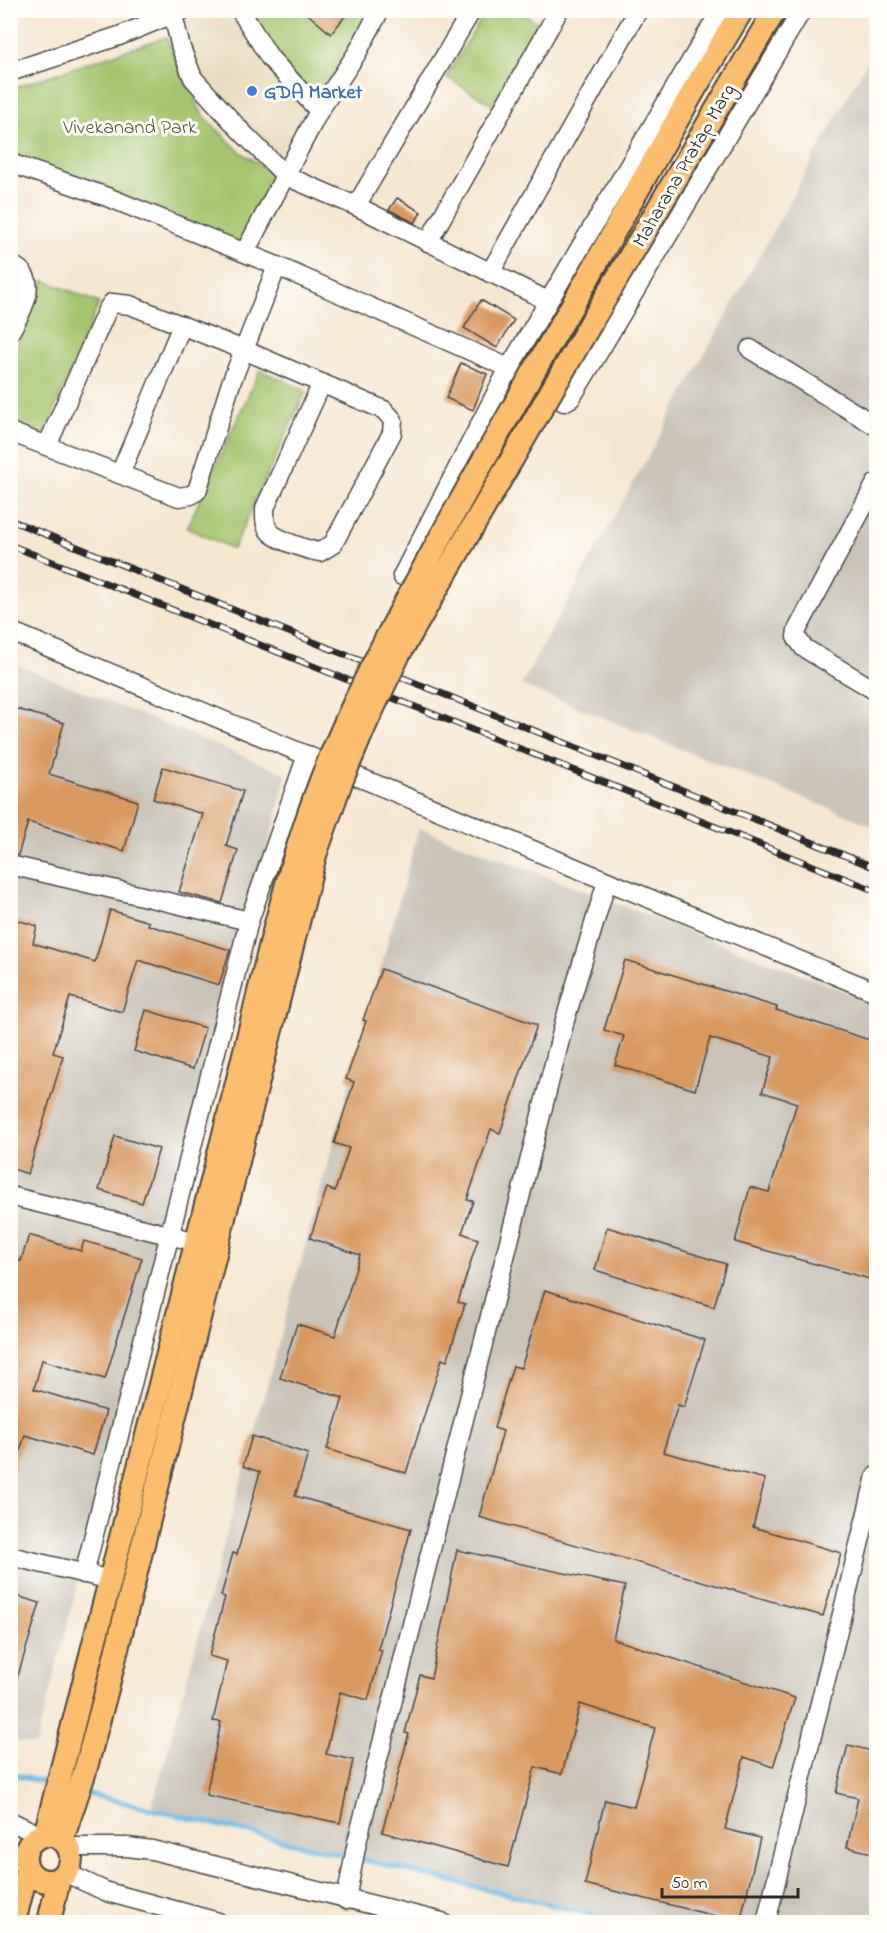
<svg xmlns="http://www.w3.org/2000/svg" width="887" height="1933" font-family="'Indie Flower',sans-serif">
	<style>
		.built { fill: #e8d9ba }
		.industrial { fill: #c9c3b8 }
		.green { fill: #a4c56d; stroke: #68784c; stroke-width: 1.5 }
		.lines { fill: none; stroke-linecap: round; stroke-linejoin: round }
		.stream { stroke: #6dbbe7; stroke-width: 5 }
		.building { fill: #d89961 }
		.minor-casing { stroke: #494744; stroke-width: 21 }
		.major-casing { stroke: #494744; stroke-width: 26 }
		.minor { stroke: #fff; stroke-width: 18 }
		.major { stroke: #fabe6e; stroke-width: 22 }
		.rail-casing { stroke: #2b2b2b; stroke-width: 7 }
		.rail { stroke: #fdfcf7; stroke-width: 4.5; stroke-dasharray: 14; stroke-linecap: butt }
		.major-bridge-casing { stroke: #494744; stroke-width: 26; stroke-linecap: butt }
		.major-bridge { stroke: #fabe6e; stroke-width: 22 }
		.shop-dot { fill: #3f7fe0; stroke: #fdfcf7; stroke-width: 2 }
		.labels { text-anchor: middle; stroke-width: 6; stroke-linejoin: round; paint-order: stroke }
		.shop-label { font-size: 20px; font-weight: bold; fill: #366cbe; stroke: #fdfcf7; text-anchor: start }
		.park-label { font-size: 20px; fill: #4f593f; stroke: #fdfcf7 }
		.street-label { font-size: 20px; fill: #2b2b2b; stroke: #fdfcf7 }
	</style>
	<rect width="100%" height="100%" fill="#fdfcf7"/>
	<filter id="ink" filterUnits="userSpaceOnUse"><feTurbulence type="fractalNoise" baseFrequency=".0167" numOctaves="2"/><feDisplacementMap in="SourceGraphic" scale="12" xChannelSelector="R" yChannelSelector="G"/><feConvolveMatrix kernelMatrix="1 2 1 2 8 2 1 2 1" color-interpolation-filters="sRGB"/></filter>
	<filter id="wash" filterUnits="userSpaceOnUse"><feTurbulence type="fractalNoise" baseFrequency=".008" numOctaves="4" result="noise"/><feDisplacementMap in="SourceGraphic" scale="24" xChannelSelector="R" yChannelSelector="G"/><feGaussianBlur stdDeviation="1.35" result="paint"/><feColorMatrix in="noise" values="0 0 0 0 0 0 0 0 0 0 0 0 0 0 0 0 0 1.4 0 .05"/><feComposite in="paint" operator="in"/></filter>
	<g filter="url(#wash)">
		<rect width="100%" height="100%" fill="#f6e7d1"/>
		<polygon class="built" points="183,11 244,11 319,111 286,176 238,128 181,48"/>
		<g class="industrial">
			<polygon points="876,46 876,827 521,685"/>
			<polygon points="11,662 287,774 36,1745 11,1740"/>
			<polygon points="419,828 876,1003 876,1922 621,1922 151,1811"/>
		</g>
		<g class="green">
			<polygon points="240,11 377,11 319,111"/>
			<polygon points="486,11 518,11 542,25 494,106 446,77"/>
			<polygon points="166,37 202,114 239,151 276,175 243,245 11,154 10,89"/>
			<polygon points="44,280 99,303 44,435 11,421 11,360"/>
			<polygon points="260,370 306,391 233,549 187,528"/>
		</g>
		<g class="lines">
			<g class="stream">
				<polyline points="10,1774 47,1783"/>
				<polyline points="88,1794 624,1922"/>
			</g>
		</g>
		<g id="blocks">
			<g class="building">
				<polygon points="303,10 350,10 331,34"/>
				<polygon points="397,198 421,212 415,223 389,210"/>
				<polygon points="481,300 514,320 497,348 464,328"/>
				<polygon points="461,363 487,374 473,410 446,398"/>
				<polygon points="10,707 64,723 49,774 138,801 124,851 28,822 18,855 10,854"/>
				<polygon points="163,767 243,791 226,846 238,850 222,903 179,892 203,814 153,799"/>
				<polygon points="110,910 149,922 148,925 230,950 219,985 138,960 122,1012 70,997 53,1053 63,1056 28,1174 10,1168 10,918 37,926 33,943 95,962"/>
				<polygon points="625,960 777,1007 776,1010 876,1042 876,1255 870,1279 735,1242 750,1187 769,1192 797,1103 762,1092 773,1057 710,1038 695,1090 615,1065 624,1036 604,1030"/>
				<polygon points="381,969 537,1025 500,1133 491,1129 467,1200 473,1201 462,1233 478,1239 458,1302 465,1304 447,1361 442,1359 406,1473 327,1449 343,1398 280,1378 297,1324 335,1336 360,1255 310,1238 327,1188 335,1191 349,1148 334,1143 354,1082 346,1079 366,1021 363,1020"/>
				<polygon points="146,1010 205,1028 193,1069 134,1051"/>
				<polygon points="115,1136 159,1149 142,1203 99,1190"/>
				<polygon points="607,1227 726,1264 714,1307 595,1270"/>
				<polygon points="29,1235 81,1251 84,1241 142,1258 105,1379 42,1360 34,1389 106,1411 93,1455 25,1435 14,1471 10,1471 10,1258 21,1261"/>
				<polygon points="545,1290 705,1340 684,1407 678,1405 663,1452 765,1479 753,1527 841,1553 823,1616 479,1517 503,1431 494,1428 513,1366 521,1368"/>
				<polygon points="252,1436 308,1454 295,1496 411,1529 378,1649 382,1650 368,1700 340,1692 326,1754 353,1760 340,1823 206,1795 221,1722 213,1721 227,1661 209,1656 225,1597 221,1596 233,1553 237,1554 260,1472 243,1466"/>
				<polygon points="457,1550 625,1586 613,1639 795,1698 773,1767 744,1757 725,1829 760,1838 740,1922 585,1884 605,1800 634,1807 655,1728 580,1704 562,1774 535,1767 508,1867 382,1832 409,1734 405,1733 420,1675 431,1678"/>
				<polygon points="10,1594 40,1603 14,1688 10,1688"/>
				<polygon points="848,1745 876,1752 876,1854 847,1847 858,1798 836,1793"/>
			</g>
		</g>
	</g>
	<g filter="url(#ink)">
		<use href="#blocks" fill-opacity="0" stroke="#494744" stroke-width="1.5"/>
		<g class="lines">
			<defs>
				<g id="minor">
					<polyline points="240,10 270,58 319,111"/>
					<polyline points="173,15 181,48 193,78 238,128 286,176 356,206 548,301"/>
					<polyline points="10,72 119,36 183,10"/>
					<polyline points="10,163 110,198 277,266 509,368 564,402 571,398 591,365 802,10"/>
					<polyline points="356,206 472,10"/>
					<polyline points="428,242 559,10"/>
					<polyline points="245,252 319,111 357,53 380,10"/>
					<path d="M10,264C43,279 22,310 10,332"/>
					<polyline points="490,273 638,10"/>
					<polyline points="750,349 876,426"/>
					<polyline points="10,432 179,497 191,495 197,491 231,383 277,266"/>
					<path d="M47,446L107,310L112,303L130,305L244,350L384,410L393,420L392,433L333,544L320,552C310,551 277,540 270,532C264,526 265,516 265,508L322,383"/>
					<polyline points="120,474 182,325"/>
					<polyline points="876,483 797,630 796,637 804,648 876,691"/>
					<polyline points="402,576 509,368 721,10"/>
					<polyline points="10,631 578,869 876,992"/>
					<polyline points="10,865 249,921 307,755"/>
					<polyline points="10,1196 197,1242"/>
					<polyline points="10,1556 111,1580"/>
					<polyline points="84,1574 249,921"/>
					<polyline points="10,1821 39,1835"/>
					<polyline points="68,1847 127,1847 152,1850 442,1922"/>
					<polyline points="10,1860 24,1861"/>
					<polyline points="66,1873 107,1892 218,1922"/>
					<polyline points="346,1900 357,1842 565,1020 607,881"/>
					<polyline points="766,1922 876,1476"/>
				</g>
				<g id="major">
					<polyline points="580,292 694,90 742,10"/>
					<polyline points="592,321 775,10"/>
					<circle cx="48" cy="1858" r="23"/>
					<polyline points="45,1835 235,1091"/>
					<polyline points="62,1840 85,1771 107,1689 253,1101"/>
					<polyline points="14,1922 27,1870"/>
					<polyline points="49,1922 59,1879"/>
				</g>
			</defs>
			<use href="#minor" class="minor-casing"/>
			<use href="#major" class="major-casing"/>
			<use href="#minor" class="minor"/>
			<use href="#major" class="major"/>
			<defs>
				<g id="rail">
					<polyline points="10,520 876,868"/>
					<polyline points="10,545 876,891"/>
				</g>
			</defs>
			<use href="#rail" class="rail-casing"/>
			<use href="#rail" class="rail"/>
			<defs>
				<g id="major-bridge">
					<path d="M235,1091C259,995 280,894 313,802C343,719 384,641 426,564C476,472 527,382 580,292"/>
					<polyline points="253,1101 315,855 341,782 366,723 399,654 592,321"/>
				</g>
			</defs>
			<use href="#major-bridge" class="major-bridge-casing"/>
			<use href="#major-bridge" class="major-bridge"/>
		</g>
	</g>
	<circle class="shop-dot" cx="252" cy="91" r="6"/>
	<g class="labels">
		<g class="shop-label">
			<text x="264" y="98">GDA Market</text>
		</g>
		<g class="park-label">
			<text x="130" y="133">Vivekanand Park</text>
		</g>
		<g class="street-label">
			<text transform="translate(683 165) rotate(-60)" y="7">Maharana Pratap Marg</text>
		</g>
	</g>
	<rect width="887" height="1933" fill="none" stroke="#fdfcf7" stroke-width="36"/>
	<path d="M662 1888v9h136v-9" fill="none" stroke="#2b2b2b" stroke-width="3"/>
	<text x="671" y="1888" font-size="18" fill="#2b2b2b" stroke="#fdfcf7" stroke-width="4.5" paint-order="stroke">50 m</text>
</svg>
